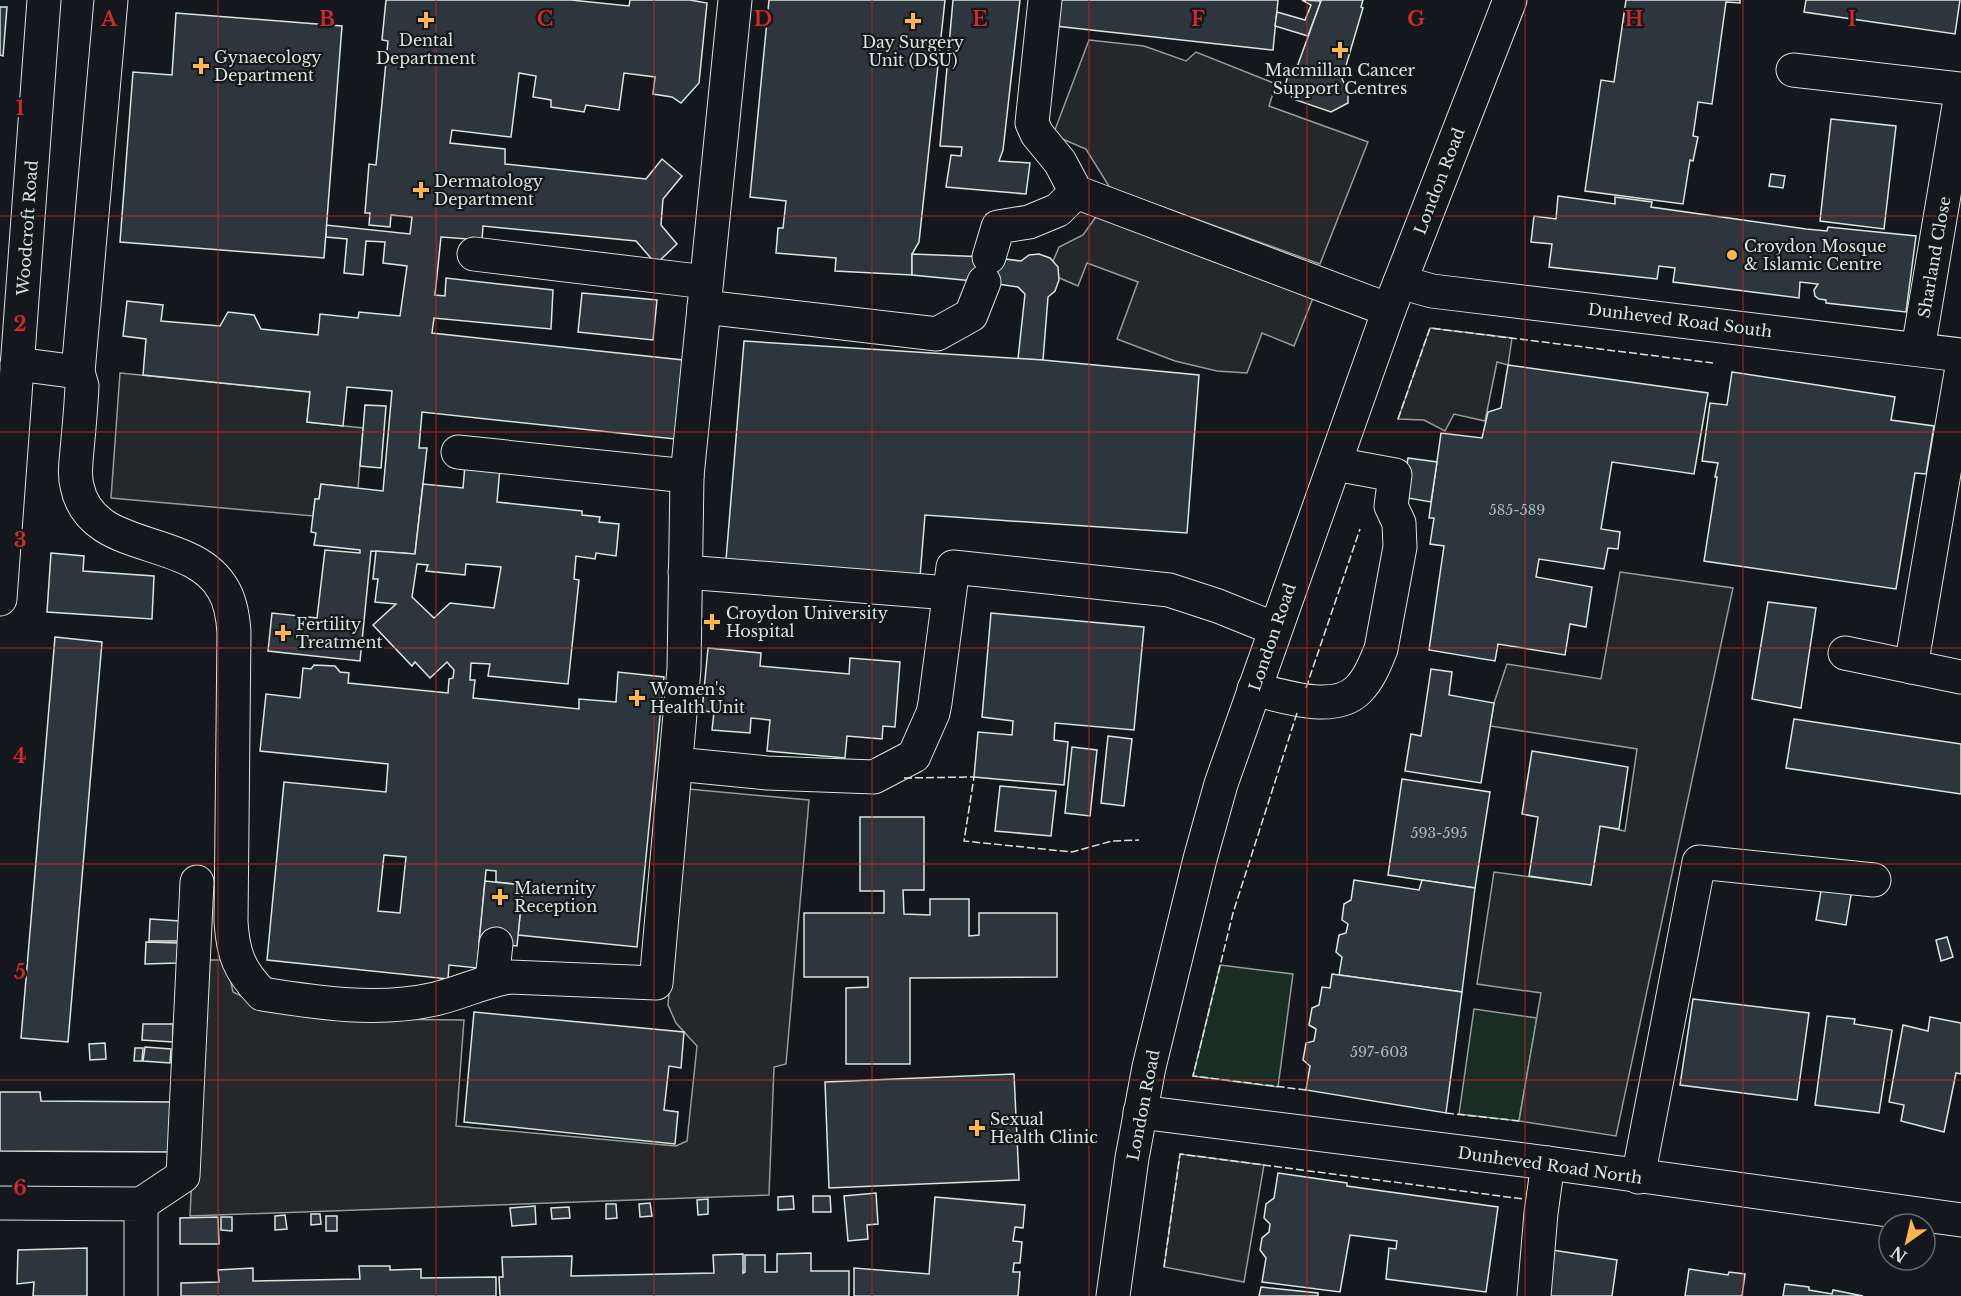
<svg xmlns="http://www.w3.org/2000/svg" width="1961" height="1296" font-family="'Libre Baskerville',serif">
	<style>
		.green { fill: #1a2d24; stroke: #939e99; stroke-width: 1.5 }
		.parking { fill: #24282b; stroke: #939e99; stroke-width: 1.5 }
		.building { fill: #2c363c; stroke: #d8e6dc; stroke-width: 1.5; fill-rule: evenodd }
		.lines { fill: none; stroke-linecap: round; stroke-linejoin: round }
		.minor-casing { stroke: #d8e6dc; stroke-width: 35 }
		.major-casing { stroke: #d8e6dc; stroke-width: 35 }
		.minor { stroke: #14181c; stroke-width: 33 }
		.major { stroke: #14181c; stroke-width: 33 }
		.fence { stroke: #d8e6dc; stroke-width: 1.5; stroke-dasharray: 8 3; stroke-linecap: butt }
		.grid { fill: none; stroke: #d62828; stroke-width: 1.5; stroke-opacity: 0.55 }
		.poi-dot { fill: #ffb74d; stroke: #14181c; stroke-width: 2 }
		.labels { text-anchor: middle; stroke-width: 4.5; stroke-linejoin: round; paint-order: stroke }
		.number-label { font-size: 14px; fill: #adbab4 }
		.poi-label { font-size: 16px; fill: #d8e6dc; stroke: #14181c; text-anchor: start }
		.street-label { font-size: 16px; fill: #d8e6dc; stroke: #14181c }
		.grid-label { font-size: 20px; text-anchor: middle; font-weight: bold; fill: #d62828; stroke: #14181c; stroke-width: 4.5; stroke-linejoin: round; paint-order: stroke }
	</style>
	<rect width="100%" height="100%" fill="#14181c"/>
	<g class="green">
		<polygon points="1220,965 1293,974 1278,1087 1193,1076"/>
		<polygon points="1474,1009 1537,1018 1519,1121 1459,1114"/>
	</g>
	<g class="parking">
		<polygon points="1089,40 1144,46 1186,61 1196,52 1276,84 1269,106 1368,142 1320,264 1110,188 1086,149 1053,135"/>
		<polygon points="1098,214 1313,298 1294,346 1262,333 1247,373 1217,371 1175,361 1117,339 1138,282 1087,263 1078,286 1048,273 1059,247 1083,235"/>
		<polygon points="1430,328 1512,338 1508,365 1497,362 1485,421 1454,414 1445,431 1424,420 1398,419"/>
		<polygon points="120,373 310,392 307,422 363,428 358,488 321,484 319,499 315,499 313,516 111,498"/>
		<polygon points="1620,572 1733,588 1616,1136 1519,1121 1541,993 1477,984 1494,872 1591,885 1600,826 1625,831 1637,749 1490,726 1494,703 1507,664 1601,679"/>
		<polygon points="688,789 809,800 786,1064 774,1067 769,1195 190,1216 202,960 226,960 233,992 256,1003 358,1019 464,1020 456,1126 676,1146 687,1141 697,1046 676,1023 668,1005"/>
		<polygon points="1180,1154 1264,1165 1244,1282 1164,1267"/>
	</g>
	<g class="building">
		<polygon points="386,0 571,0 629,6 630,0 690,0 707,3 699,83 681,103 672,97 653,94 655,77 624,73 619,110 586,105 584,112 551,107 551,100 533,97 536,76 519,73 511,137 452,130 450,143 505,149 505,164 646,179 662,159 682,176 663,199 661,225 677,244 656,264 636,241 483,226 482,240 441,237 435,295 445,296 446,278 553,290 551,329 434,318 432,333 683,360 675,439 422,412 419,448 427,448 415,554 371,551 360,661 268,651 272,613 317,618 325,550 360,553 360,550 314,545 316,533 311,532 315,499 319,499 321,484 383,491 392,391 347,387 343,426 307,422 310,392 143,375 146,339 123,336 127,301 163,305 161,321 220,326 228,312 254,315 261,329 318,335 320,314 358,318 359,312 400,316 407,266 383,263 385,242 366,241 363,275 344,273 347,239 326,237 326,225 410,234 412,217 391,215 390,227 369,225 370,213 365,213 369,164 376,165 388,41 382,40"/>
		<polygon points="769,0 945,0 919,242 912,254 912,275 835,271 836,258 776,253 778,228 783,228 786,201 750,197"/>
		<polygon points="953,0 1020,0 1003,150 999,161 1030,163 1026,194 946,187 951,155 961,156 962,147 940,146"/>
		<polygon points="1043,0 1278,0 1273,50 1055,26"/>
		<polygon points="1302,0 1321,1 1308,36 1275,26 1277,12 1305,20 1311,5"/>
		<polygon points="1318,0 1363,0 1361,7 1363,8 1342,79 1348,90 1348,103 1331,112 1293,99 1285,86 1290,68 1297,67 1321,1"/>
		<polygon points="1626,0 1740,0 1740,3 1726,2 1712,104 1698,102 1693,136 1698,137 1693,161 1690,160 1683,204 1585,191 1601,80 1614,82"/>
		<polygon points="1806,0 1960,0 1955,34 1804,12"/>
		<polygon points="0,7 7,7 3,56 0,55"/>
		<polygon points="176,13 342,26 324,258 120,242 133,72 172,75"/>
		<polygon points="1831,119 1896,126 1884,229 1820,221"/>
		<polygon points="1771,174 1785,176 1783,188 1769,186"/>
		<polygon points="1558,196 1615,204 1615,197 1652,202 1651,207 1806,229 1827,231 1828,227 1916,236 1906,312 1826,303 1826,300 1819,299 1815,296 1814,290 1818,284 1800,282 1799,298 1673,282 1675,268 1659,266 1657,279 1549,267 1552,244 1531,242 1534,216 1556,219"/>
		<polygon points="912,254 989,257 1021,261 1029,255 1039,254 1050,258 1058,267 1059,280 1055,291 1048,297 1043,360 1018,359 1025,294 1018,287 984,282 912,275"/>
		<polygon points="582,293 657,300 653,340 578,332"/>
		<polygon points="744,341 1043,360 1199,375 1187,533 925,515 920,577 726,560"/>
		<polygon points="1508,365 1708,393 1694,474 1612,462 1601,529 1620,532 1618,549 1608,548 1604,569 1539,559 1536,577 1592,587 1586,627 1570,624 1565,655 1498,644 1495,661 1429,650 1444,546 1430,544 1434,518 1429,518 1441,433 1482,438 1488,412 1501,408"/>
		<polygon points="1732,372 1895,397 1891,420 1934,426 1926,474 1915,473 1896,589 1704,561 1717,477 1715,477 1718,463 1702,461 1710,403 1727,405"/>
		<polygon points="365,405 386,406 381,468 360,466"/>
		<polygon points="1408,458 1437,462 1431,502 1402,497"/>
		<path d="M465,465L500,468L497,502L582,511V515L600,517L599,522L619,524L616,556L596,553L595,559L576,556L574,579L579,580L568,684L488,676L490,664L471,663L470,680H475L473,698L579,709V699L616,702L618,672L664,677L637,947L518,935L523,885L496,882V871L486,870L477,968L449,965L448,979L267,960L284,782L386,792L388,764L260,751L266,694L300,698L303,668L311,669L314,665L335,666L340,672L349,673L348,683L448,693L449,679L453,678L454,670L447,662L430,678L415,662L412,666L373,625L396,604L375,602L378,579H373L376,551L415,554L423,484L463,488ZM417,564L428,565L426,571L465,575L466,564L501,567L494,608L450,603L434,618L412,597ZM384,855L406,857L400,913L378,911Z"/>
		<polygon points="51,553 84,556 83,571 154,576 152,619 47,612"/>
		<polygon points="1768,602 1816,608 1801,708 1752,699"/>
		<polygon points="991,613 1144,627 1134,730 1055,723 1054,740 1068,742 1064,785 974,777 978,732 1012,735 1013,721 982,717"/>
		<polygon points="55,637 102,642 68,1042 21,1038"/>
		<polygon points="708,648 761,653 760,666 849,674 850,658 900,662 895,727 883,726 882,739 847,736 845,758 767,751 770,720 751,718 750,733 712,730 714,712 702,711"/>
		<polygon points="1431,669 1452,672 1449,695 1494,703 1481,783 1405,771 1411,734 1421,736"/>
		<polygon points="1794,719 1961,744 1961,794 1786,768"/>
		<polygon points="1108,736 1132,739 1124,806 1101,803"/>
		<polygon points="1072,747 1097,750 1090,816 1065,813"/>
		<polygon points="1532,751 1628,767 1619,829 1600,826 1591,885 1529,876 1538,817 1522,814"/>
		<polygon points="1402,779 1490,792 1475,888 1388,875"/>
		<polygon points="1000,786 1056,791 1051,836 995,831"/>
		<polygon points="860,817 924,817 924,890 903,890 904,914 930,915 930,899 969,899 969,936 979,935 979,913 1057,913 1057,977 910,978 910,1064 846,1064 846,988 868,987 868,977 804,977 804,913 884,913 884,891 860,891"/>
		<polygon points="1354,880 1419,890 1422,880 1475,888 1462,992 1339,975 1342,957 1336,952 1339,935 1346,933 1348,924 1342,920 1344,904 1351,900"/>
		<polygon points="485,881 523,885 517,946 479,942"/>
		<polygon points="1822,885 1852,889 1846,925 1816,920"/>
		<polygon points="150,919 180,921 179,941 149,941"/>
		<polygon points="1947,937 1953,957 1941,961 1936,940"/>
		<polygon points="146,942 178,943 178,963 145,964"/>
		<polygon points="1332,974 1462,992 1446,1113 1306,1090 1310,1066 1303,1060 1306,1043 1314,1041 1316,1029 1309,1025 1312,1008 1319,1005 1322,987 1330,988"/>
		<polygon points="1693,999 1809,1013 1797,1100 1680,1085"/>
		<polygon points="474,1012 684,1032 681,1068 669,1066 664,1110 678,1112 675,1144 464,1122"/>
		<polygon points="1827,1016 1855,1019 1854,1024 1892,1030 1879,1113 1815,1105"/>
		<polygon points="1930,1017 1961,1023 1961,1074 1956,1073 1944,1132 1901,1121 1904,1105 1889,1102 1903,1025 1928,1031"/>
		<polygon points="143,1024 173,1024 173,1042 142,1040"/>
		<polygon points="105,1043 106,1059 90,1060 89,1044"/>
		<polygon points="145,1047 171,1049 170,1063 143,1061"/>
		<polygon points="135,1048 143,1048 142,1061 134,1061"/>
		<polygon points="1014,1074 1019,1180 829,1188 825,1082"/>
		<polygon points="0,1092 40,1092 41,1101 175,1102 175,1152 0,1151"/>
		<polygon points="1278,1173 1347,1183 1347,1186 1498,1207 1486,1292 1386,1279 1389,1248 1396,1249 1397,1241 1350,1235 1340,1292 1262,1282 1266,1258 1260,1250 1262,1238 1269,1232 1270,1224 1264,1218 1266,1204 1274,1198"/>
		<polygon points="876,1193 878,1224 867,1225 868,1239 848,1241 844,1196"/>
		<polygon points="793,1196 794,1209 778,1210 778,1197"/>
		<polygon points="813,1196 830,1196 831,1212 813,1212"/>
		<polygon points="935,1197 1025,1205 1023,1228 1015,1227 1013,1241 1022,1242 1020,1263 1014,1263 1013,1272 1020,1272 1018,1296 854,1296 854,1268 929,1274"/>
		<polygon points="708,1199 708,1214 698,1215 697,1200"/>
		<polygon points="650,1203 652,1216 640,1217 639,1204"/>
		<polygon points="606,1204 616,1204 617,1218 606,1219"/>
		<polygon points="535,1206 536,1224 512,1226 510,1208"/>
		<polygon points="569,1207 570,1218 552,1219 551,1208"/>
		<polygon points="311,1214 320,1214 321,1224 311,1225"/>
		<polygon points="285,1215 287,1229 275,1230 275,1216"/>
		<rect x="326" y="1216" width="11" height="15"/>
		<polygon points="218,1217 219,1244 180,1244 180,1218"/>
		<polygon points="221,1217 232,1217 232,1231 221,1230"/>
		<polygon points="87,1248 87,1296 33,1296 34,1282 17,1284 18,1250"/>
		<polygon points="1552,1250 1617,1260 1612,1296 1546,1296"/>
		<polygon points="811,1253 811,1271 849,1271 849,1296 500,1296 499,1277 503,1277 502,1257 572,1256 571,1276 714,1273 713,1255 743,1254 743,1273 745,1272 745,1255 765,1255 765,1272 777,1272 777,1254"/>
		<polygon points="359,1266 390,1266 390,1270 421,1269 421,1278 496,1277 496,1296 181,1296 181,1283 219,1282 218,1270 253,1268 253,1281 360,1279"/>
		<polygon points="1689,1269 1728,1275 1729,1272 1745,1274 1742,1296 1685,1296"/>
		<polygon points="1785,1284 1809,1287 1809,1290 1832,1294 1833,1290 1863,1296 1783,1296"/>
		<polygon points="1261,1287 1318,1293 1318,1296 1259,1296"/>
	</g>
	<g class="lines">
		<defs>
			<g id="minor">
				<path d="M111,0L78,372L82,386C81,408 79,429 77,450C76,462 74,475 77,486C91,556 191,533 223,589C231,602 233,617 234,632L231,922C233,954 239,970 262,994C319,1003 378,1012 435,999C461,993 484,981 510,977L656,983L684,669L687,476L735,0"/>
				<polyline points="1045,0 1032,123 1037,134 1060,162 1076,192 1389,310"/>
				<polyline points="1793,70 1961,89"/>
				<polyline points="474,254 706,282"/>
				<polyline points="989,257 998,227 1029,222 1058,210 1076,192"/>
				<polyline points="1400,282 1432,291 1961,355"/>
				<polyline points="704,307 937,334 971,315 984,282"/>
				<polyline points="1918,349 1961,94"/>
				<polyline points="17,364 78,372"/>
				<polyline points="458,452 687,476"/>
				<polyline points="685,572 949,593"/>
				<polyline points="0,599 44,0"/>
				<polyline points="1845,653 1961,677"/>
				<polyline points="1911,667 1961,373"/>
				<path d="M1254,689C1282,696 1334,714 1358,690C1369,679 1375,664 1381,649L1400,547L1399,523L1391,506L1395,475L1335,464"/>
				<polyline points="676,764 767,773 874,777 914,756 933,713 935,703 953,567 1169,590 1218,606 1275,629"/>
				<polyline points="492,980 496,944"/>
				<polyline points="1140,1112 1548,1163 1961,1220"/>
				<polyline points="1638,1177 1699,862 1874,880"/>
				<polyline points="0,1203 141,1204 141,1296"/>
				<polyline points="141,1204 183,1176 197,882"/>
				<polyline points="1534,1296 1541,1213 1548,1163"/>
			</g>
			<polyline id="major" points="1113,1296 1132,1158 1149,1067 1200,859 1221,784 1389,310 1510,0"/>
		</defs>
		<use href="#minor" class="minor-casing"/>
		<use href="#major" class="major-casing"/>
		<use href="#minor" class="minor"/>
		<use href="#major" class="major"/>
		<g class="fence">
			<polyline points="1398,419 1430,328 1713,363"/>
			<polyline points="1306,688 1360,529"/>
			<polyline points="1297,713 1233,913 1193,1076 1306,1090"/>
			<polyline points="904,778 974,777 964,841 1072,852 1112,841 1139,840"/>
			<polyline points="1446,1113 1519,1121"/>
			<polyline points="1164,1267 1180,1154 1523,1199"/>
		</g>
	</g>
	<path class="grid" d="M218,0V1296M436,0V1296M654,0V1296M872,0V1296M1089,0V1296M1307,0V1296M1525,0V1296M1743,0V1296M0,216H1961M0,432H1961M0,648H1961M0,864H1961M0,1080H1961"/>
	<g class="poi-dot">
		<path d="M423 11h6v6h6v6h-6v6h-6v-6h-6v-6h6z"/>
		<path d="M910 12h6v6h6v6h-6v6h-6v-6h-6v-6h6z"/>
		<path d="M1337 41h6v6h6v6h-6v6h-6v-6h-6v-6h6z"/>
		<path d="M198 57h6v6h6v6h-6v6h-6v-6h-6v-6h6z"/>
		<path d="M418 181h6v6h6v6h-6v6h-6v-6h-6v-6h6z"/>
		<circle cx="1732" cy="255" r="6"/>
		<path d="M709 613h6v6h6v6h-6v6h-6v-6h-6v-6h6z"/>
		<path d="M280 624h6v6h6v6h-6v6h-6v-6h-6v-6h6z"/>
		<path d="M634 689h6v6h6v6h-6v6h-6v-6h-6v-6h6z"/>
		<path d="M497 888h6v6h6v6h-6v6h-6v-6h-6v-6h6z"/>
		<path d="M974 1119h6v6h6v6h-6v6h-6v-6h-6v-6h6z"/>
	</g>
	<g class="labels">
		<g class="number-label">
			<text x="1517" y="515">585-589</text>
			<text x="1439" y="838">593-595</text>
			<text x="1379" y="1057">597-603</text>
		</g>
		<g class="poi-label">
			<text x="426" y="46" text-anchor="middle">Dental<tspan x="426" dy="18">Department</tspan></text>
			<text x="913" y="48" text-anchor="middle">Day Surgery<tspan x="913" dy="18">Unit (DSU)</tspan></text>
			<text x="214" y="63">Gynaecology<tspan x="214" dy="18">Department</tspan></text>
			<text x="1340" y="76" text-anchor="middle">Macmillan Cancer<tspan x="1340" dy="18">Support Centres</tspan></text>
			<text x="434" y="187">Dermatology<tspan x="434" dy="18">Department</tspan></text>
			<text x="1744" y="252">Croydon Mosque<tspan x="1744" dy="18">&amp; Islamic Centre</tspan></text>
			<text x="726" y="619">Croydon University<tspan x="726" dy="18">Hospital</tspan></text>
			<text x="296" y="630">Fertility<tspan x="296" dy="18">Treatment</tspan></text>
			<text x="650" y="695">Women's<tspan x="650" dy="18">Health Unit</tspan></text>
			<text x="514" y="894">Maternity<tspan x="514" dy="18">Reception</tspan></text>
			<text x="990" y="1125">Sexual<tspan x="990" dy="18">Health Clinic</tspan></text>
		</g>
		<g class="street-label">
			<text transform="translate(1439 181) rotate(-69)" y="6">London Road</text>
			<text transform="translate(27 228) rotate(-86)" y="6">Woodcroft Road</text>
			<text transform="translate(1934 257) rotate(-80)" y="6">Sharland Close</text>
			<text transform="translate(1680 320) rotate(7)" y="6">Dunheved Road South</text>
			<text transform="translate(1272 637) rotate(-71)" y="6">London Road</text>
			<text transform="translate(1143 1105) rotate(-79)" y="6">London Road</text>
			<text transform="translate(1550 1165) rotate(8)" y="6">Dunheved Road North</text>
		</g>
	</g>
	<g class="grid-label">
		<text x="109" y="26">A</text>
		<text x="327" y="26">B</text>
		<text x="545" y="26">C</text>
		<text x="763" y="26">D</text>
		<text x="980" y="26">E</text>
		<text x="1198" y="26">F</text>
		<text x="1416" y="26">G</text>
		<text x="1634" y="26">H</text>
		<text x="1852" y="26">I</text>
		<text x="20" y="115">1</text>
		<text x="20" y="331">2</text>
		<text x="20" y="547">3</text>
		<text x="20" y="763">4</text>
		<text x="20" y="979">5</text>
		<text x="20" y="1195">6</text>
	</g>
	<g transform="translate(1907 1242) rotate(214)"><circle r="28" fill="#14181c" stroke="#626a69" stroke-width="1.5"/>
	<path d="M0-4.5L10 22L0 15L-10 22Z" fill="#ffb74d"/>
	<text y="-9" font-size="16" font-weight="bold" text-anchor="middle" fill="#d8e6dc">N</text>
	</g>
</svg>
